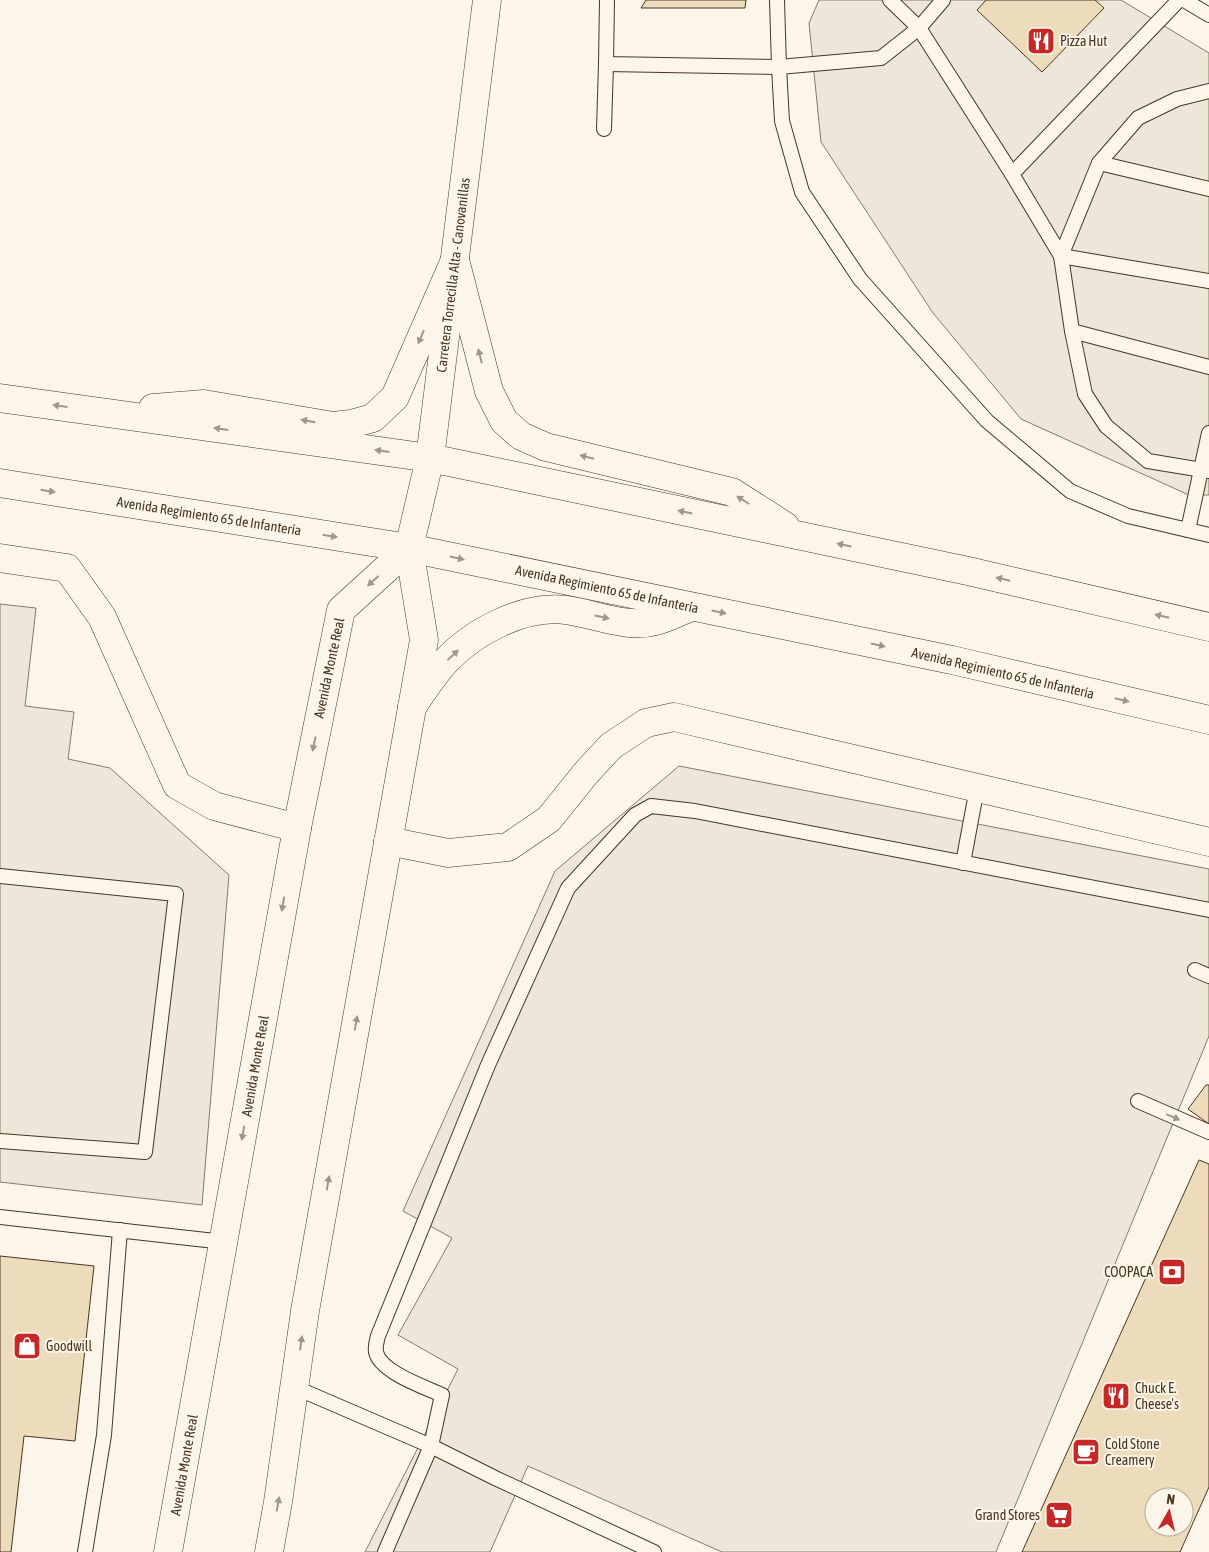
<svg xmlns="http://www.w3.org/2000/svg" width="1209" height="1552" font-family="'Asap Condensed',sans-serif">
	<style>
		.parking { fill: #ede7d9; stroke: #887966 }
		.building { fill: #ecdcbc; stroke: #4a3520; fill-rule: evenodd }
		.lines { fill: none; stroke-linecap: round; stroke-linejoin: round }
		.service-casing { stroke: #4a3520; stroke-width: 16 }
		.minor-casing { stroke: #4a3520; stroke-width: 29 }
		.tertiary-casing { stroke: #4a3520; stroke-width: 29 }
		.primary-casing { stroke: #4a3520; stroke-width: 29 }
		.service { stroke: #fbf6e9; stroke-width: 14 }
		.minor { stroke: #fbf6e9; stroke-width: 28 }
		.tertiary { stroke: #fbf6e9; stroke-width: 28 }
		.primary { stroke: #fbf6e9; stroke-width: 28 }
		.oneway { fill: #a29684 }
		.labels { text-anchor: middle; stroke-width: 4; stroke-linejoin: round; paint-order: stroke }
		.poi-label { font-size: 14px; fill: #4a3520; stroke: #fbf6e9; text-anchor: start }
		.street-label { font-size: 14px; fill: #4a3520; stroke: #fbf6e9 }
	</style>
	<rect width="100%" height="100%" fill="#fbf6e9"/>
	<g class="parking">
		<polygon points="819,0 1121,0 1209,53 1209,495 1189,495 1021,419 933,313 821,142 809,23"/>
		<polygon points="0,604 36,608 25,706 74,712 68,759 110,768 229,875 202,1205 0,1182"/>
		<polygon points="679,766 1209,869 1209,1036 996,1552 722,1552 528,1466 490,1552 365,1552 458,1369 398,1335 452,1238 403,1211 555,871"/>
	</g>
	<g class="building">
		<polygon points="646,0 746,0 745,8 641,8"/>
		<polygon points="986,0 1095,0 1104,8 1042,72 977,10"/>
		<polygon points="1206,1085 1209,1085 1209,1124 1188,1109"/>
		<path d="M1199,1160L1209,1164V1487L1180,1552H1022ZM1154,1497H1184V1527H1154Z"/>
		<polygon points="0,1256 94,1266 75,1441 24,1436 11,1552 0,1552"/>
	</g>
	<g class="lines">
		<defs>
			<g id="service">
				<polyline points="607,0 606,64 779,67 881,58 919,28 1012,174"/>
				<polyline points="777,0 779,67 782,121 802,192 860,279 987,421 1070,491 1128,516 1209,535"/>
				<polyline points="890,0 919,28 943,0"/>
				<polyline points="1179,0 1012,174 1061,256 1209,281"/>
				<polyline points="1184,0 1209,15"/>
				<polyline points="1209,91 1177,99 1138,118 1099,163 1061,256 1072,331 1085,394 1106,426 1148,461 1209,471"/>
				<polyline points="604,129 606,64"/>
				<polyline points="1099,163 1209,189"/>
				<polyline points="1072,331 1209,367"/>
				<polyline points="1188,530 1209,433"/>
				<polyline points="963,863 977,788"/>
				<polyline points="0,876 176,894 145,1152 0,1141"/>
				<polyline points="1195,970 1209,976"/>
				<polyline points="1138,1101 1209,1132"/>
				<polyline points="0,1217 224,1242"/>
				<polyline points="294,1387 431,1446 495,1478 654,1552"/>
				<polyline points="85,1552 104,1435 120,1230"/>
				<path d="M385,1552L431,1446L442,1395C425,1387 380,1372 376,1352C375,1347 377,1340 378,1336L488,1065L568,888L635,815L651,806L695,811L1209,910"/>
			</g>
			<g id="minor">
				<polyline points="0,558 67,568 102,617 177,785 214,806 297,828"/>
				<polyline points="388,841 448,853 508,847 549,819 586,773 611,746 646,723 674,717 1209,842"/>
				<polyline points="168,1552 297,828 341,610 409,548"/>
				<polyline points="269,1552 278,1502 305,1311 424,640 409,548"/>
			</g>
			<polyline id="tertiary" points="409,548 430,458 487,0"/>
			<g id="primary">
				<polyline points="455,260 489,391 504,421 521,436 546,447 732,492 785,526"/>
				<polyline points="0,398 430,458 968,571 1209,627"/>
				<polyline points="153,408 204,404 333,426 351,424 373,418 395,397 455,260"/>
				<polyline points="0,483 409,548 952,660 1209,720"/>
				<path d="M412,707C423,691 433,675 446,661C474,631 524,605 566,610C595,614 627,629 656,621C668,618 680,611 692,607"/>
			</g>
		</defs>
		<use href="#service" class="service-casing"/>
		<use href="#minor" class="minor-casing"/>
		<use href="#tertiary" class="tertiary-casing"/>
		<use href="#primary" class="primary-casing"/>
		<use href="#service" class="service"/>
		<use href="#minor" class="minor"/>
		<use href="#tertiary" class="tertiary"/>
		<use href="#primary" class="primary"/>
	</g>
	<defs><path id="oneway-solid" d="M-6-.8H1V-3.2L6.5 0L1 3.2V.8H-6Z" transform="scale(1.25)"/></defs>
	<g class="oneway">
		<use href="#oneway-solid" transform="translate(421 337) rotate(113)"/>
		<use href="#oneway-solid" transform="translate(480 356) rotate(-104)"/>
		<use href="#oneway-solid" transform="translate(60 406) rotate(-172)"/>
		<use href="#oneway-solid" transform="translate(308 421) rotate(-170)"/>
		<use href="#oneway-solid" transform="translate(221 429) rotate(-172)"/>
		<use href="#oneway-solid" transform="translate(382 451) rotate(-172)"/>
		<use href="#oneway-solid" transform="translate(587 457) rotate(-166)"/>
		<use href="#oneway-solid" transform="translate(48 491) rotate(9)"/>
		<use href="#oneway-solid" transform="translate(743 500) rotate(-148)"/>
		<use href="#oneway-solid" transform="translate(685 512) rotate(-168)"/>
		<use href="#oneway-solid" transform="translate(330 536) rotate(9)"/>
		<use href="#oneway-solid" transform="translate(844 545) rotate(-168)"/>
		<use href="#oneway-solid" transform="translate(457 558) rotate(12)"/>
		<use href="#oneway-solid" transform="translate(1003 579) rotate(-167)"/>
		<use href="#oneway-solid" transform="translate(373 581) rotate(138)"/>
		<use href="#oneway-solid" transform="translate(719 612) rotate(12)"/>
		<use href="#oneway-solid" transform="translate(1162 616) rotate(-167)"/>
		<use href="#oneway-solid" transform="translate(602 617) rotate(12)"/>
		<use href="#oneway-solid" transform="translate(878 645) rotate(12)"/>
		<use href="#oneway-solid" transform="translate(453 655) rotate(-43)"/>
		<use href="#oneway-solid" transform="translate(1122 700) rotate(13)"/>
		<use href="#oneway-solid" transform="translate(314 744) rotate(102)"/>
		<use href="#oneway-solid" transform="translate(283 904) rotate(100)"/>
		<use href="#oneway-solid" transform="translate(356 1023) rotate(-80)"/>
		<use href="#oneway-solid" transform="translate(1173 1117) rotate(23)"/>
		<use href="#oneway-solid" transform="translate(243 1133) rotate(100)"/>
		<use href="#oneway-solid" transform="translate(328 1183) rotate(-80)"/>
		<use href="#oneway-solid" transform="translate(301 1343) rotate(-82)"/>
		<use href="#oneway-solid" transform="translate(278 1504) rotate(-80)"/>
	</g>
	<defs>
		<symbol id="restaurant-square" viewBox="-11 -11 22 22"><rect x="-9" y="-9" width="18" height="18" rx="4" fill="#c62828" stroke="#fbf6e9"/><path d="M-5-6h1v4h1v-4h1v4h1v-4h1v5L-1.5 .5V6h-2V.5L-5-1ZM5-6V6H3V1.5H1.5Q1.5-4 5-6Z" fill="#fff"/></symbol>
		<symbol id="bank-square" viewBox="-11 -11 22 22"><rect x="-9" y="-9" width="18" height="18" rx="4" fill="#c62828" stroke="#fbf6e9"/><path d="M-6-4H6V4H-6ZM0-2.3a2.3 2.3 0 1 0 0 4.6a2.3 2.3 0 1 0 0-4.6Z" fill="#fff"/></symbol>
		<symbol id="shop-square" viewBox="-11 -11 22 22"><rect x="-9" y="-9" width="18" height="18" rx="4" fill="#c62828" stroke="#fbf6e9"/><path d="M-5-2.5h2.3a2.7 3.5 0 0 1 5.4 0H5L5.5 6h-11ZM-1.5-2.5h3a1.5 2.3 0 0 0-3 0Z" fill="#fff"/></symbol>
		<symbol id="cafe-square" viewBox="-11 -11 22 22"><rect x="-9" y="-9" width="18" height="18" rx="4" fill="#c62828" stroke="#fbf6e9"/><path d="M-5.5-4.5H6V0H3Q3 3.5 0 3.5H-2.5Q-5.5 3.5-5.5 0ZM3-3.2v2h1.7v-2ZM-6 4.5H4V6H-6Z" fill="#fff"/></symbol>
		<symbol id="supermarket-square" viewBox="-11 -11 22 22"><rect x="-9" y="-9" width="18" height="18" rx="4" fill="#c62828" stroke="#fbf6e9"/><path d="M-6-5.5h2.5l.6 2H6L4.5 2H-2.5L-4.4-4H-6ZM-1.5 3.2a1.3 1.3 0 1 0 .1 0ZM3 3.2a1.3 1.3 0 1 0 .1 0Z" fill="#fff"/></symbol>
	</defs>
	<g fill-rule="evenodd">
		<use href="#restaurant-square" x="1025" y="25" width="32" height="32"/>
		<use href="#bank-square" x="1156" y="1256" width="32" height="32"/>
		<use href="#shop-square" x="11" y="1330" width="32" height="32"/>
		<use href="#restaurant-square" x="1100" y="1380" width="32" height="32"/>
		<use href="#cafe-square" x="1070" y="1436" width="32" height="32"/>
		<use href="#supermarket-square" x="1043" y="1499" width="32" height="32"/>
	</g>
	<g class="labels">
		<g class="poi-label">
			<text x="1060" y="46">Pizza Hut</text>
			<text x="1153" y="1277" text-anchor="end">COOPACA</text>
			<text x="46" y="1351">Goodwill</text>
			<text x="1135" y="1393">Chuck E.<tspan x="1135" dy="16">Cheese's</tspan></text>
			<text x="1105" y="1449">Cold Stone<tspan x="1105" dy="16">Creamery</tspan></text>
			<text x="1040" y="1520" text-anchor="end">Grand Stores</text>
		</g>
		<g class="street-label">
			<text transform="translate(453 275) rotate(-83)" y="5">Carretera Torrecilla Alta - Canovanillas</text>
			<text transform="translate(209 516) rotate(9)" y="5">Avenida Regimiento 65 de Infantería</text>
			<text transform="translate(607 589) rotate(12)" y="5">Avenida Regimiento 65 de Infantería</text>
			<text transform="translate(329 668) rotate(-78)" y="5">Avenida Monte Real</text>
			<text transform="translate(1003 673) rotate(13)" y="5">Avenida Regimiento 65 de Infantería</text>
			<text transform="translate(255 1066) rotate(-80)" y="5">Avenida Monte Real</text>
			<text transform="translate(184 1465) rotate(-80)" y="5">Avenida Monte Real</text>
		</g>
	</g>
	<g transform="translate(1169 1512) rotate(8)"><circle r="24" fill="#fbf6e9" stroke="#b4a999"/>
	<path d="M0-4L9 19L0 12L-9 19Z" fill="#c62828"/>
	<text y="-8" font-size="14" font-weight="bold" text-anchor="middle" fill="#4a3520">N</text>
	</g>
</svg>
